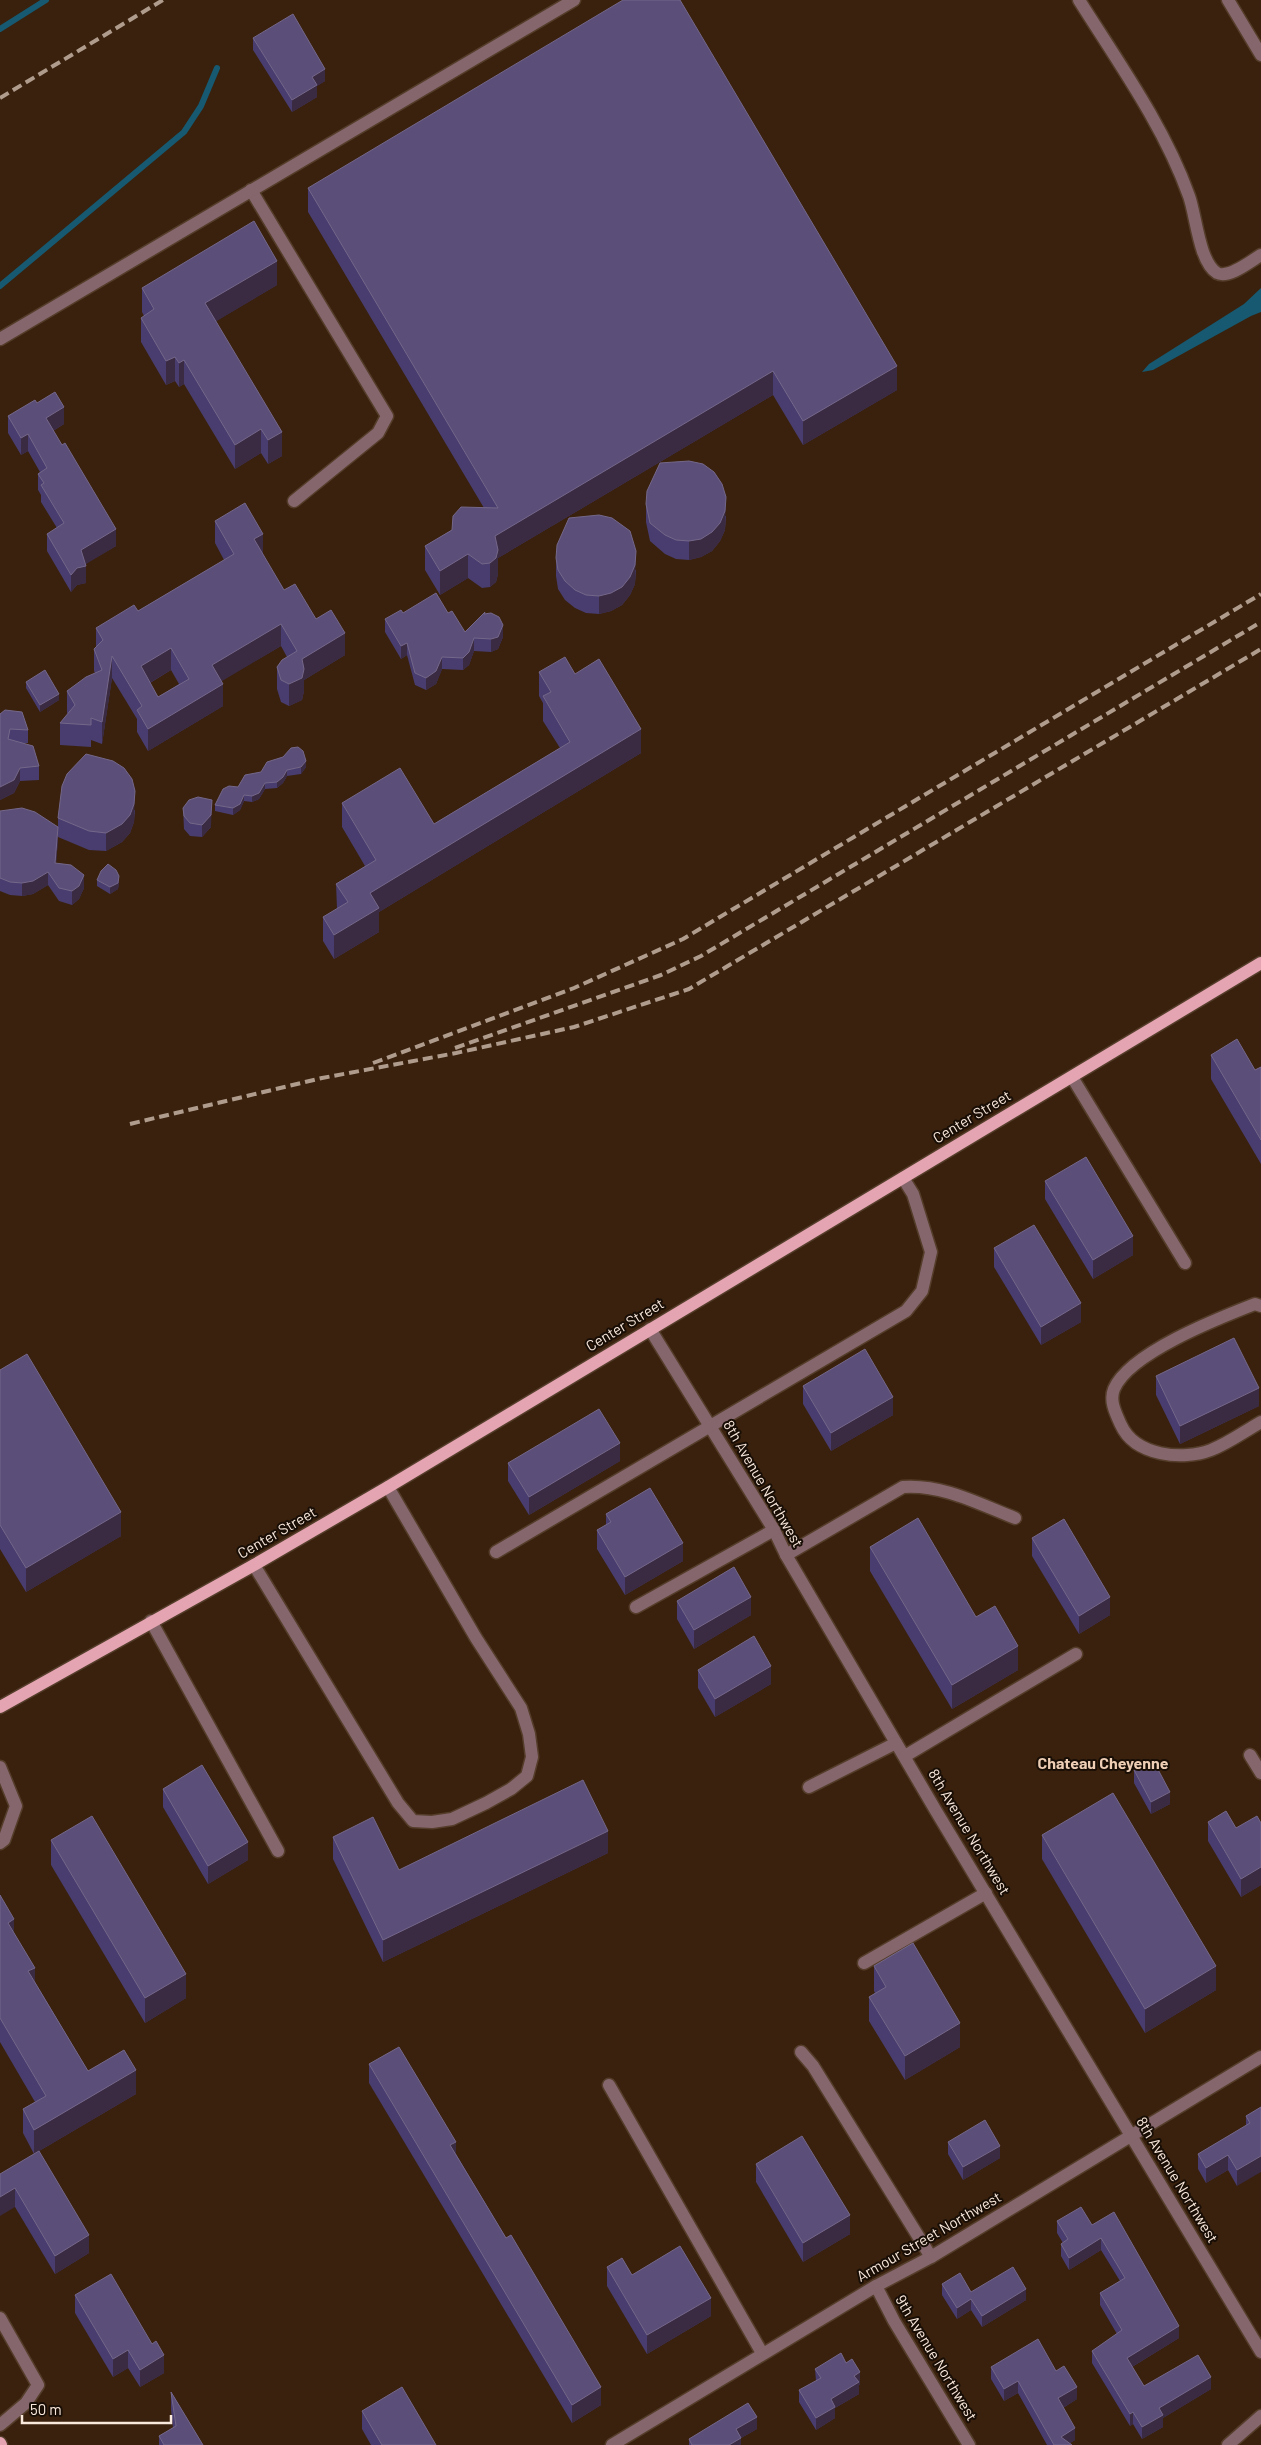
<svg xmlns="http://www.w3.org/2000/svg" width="1261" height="2445" font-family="Barlow,sans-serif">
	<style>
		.water { fill: #175970 }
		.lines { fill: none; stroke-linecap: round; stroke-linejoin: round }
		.stream { stroke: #175970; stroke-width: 6 }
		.minor-casing { stroke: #543d2a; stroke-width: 15 }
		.major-casing { stroke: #543d2a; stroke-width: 15 }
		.minor { stroke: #85666c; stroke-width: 12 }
		.major { stroke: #e4a4b1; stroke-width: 12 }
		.rail { stroke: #b09c8d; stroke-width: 4; stroke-dasharray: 10 5; stroke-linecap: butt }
		.wall { fill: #483d6e; fill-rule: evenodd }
		.shaded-wall { fill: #3a2a42 }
		.building { fill: #5b4f7a; stroke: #746789; fill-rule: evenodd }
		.labels { text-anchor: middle; stroke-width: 4; stroke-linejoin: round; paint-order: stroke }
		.street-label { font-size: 15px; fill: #f9e8dc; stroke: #190e06 }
		.neighbourhood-label { font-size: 16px; font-weight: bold; fill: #eeceb5; stroke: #190e06 }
	</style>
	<rect width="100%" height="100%" fill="#39210d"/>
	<polygon class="water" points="1261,288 1261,312 1251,316 1153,370 1142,372 1149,364 1244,304"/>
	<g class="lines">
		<g class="stream">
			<polyline points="0,29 46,0"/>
			<polyline points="0,286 184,132 201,106 217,68"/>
		</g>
		<defs>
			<g id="minor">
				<path d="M1079,0C1118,62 1164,126 1189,196C1196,215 1199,262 1217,273C1229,279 1251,261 1261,255"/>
				<polyline points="1228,0 1261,55"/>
				<polyline points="251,190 387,416 378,433 294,501"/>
				<polyline points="0,339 574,0"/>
				<polyline points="1072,1077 1185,1263"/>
				<path d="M1261,1306L1255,1304C1219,1318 1129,1353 1114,1389C1109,1401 1116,1414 1121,1425C1135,1456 1183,1461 1211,1450C1229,1443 1245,1431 1261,1422"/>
				<polyline points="650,1329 774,1530 786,1555 936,1811 1261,2352"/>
				<polyline points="496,1552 906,1311 922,1291 931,1252 913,1194 903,1178"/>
				<path d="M786,1555L903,1487C942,1484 979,1504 1015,1518"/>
				<polyline points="254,1565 398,1803 413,1821 432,1822 452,1819 486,1803 511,1789 527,1776 532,1757 529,1734 521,1708 476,1638 388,1487"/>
				<polyline points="636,1607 774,1530"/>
				<polyline points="151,1621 278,1851"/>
				<polyline points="1250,1755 1261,1773"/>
				<polyline points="905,1756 1076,1654"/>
				<polyline points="0,1767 16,1806 4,1840 0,1843"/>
				<polyline points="809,1787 896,1743"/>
				<polyline points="864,1963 986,1893"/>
				<polyline points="801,2052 813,2066 931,2257"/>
				<polyline points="609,2085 762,2353"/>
				<polyline points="876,2286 894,2321 969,2445"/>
				<polyline points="0,2318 38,2385 26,2403 0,2425"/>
				<polyline points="612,2445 876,2286 931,2257 1261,2057"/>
				<polyline points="1228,2445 1261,2416"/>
			</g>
			<g id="major">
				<polyline points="0,1707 254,1565 388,1487 1261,963"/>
				<polyline points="0,2443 1,2445"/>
			</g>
		</defs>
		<use href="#minor" class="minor-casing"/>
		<use href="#major" class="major-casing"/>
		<use href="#minor" class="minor"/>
		<use href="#major" class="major"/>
		<g class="rail">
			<polyline points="0,98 163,0"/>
			<polyline points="455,1048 661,975 701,956 1261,622"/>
			<polyline points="373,1063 574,988 683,939 1261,594"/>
			<polyline points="130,1124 322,1078 456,1053 574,1027 689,989 1261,649"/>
		</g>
	</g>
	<g class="wall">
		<polygon points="253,38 325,81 317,86 317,97 292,112 253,50"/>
		<polygon points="308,188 897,390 803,445 773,395 498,558 498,574 496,582 490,587 482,588 468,578 440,595 425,570 425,546 452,530 484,508 308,212"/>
		<polygon points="277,285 216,321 282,456 268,464 261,453 235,469 184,384 179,387 175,381 166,385 141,342 141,318 144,316 142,312 142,288"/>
		<polygon points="37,403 64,424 53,431 116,546 85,564 86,583 77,585 71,592 47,551 47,534 57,528 41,502 41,495 38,490 38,474 40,472 28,451 21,455 8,433 8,416"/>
		<polygon points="646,504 726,516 725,530 720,541 712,551 701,557 689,560 676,559 665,554 650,541 646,522"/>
		<path d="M215,521L263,556L284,590L316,619L345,655L304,680V691L302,700L289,706L281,702L277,689V667L287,657L281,646L221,681L223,706L148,751L137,732V719L112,678L102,744L91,740V747L60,745V723L68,714L67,713V691L95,673L94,671V649L96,648V628L138,611L224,560L215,543ZM171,670L179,684L158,697L150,683Z"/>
		<polygon points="556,558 636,570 635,584 630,595 622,605 611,611 599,614 586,613 575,608 565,600 558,589 556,576"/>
		<polygon points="403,613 448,613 465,632 485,614 503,637 498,649 491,652 474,651 469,665 463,670 442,669 436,684 426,690 415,685 407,655 401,659 385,632 385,619"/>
		<polygon points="539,672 575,674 641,753 379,912 379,932 334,959 323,941 323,917 337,909 336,884 365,866 342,827 342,803 434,824 560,748 543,721 543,703 539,696"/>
		<polygon points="26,682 59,700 40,712 26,688"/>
		<polygon points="0,714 28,730 28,743 23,743 39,766 39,780 20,781 14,793 0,800"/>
		<polygon points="306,767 301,774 287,776 283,783 277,788 265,789 259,799 252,802 244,801 240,810 233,815 215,811 215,805 238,787 261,772"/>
		<polygon points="183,808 211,827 202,837 190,836 184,829"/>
		<polygon points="135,810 134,822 130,833 122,842 106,851 89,850 58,837 58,818"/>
		<polygon points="0,811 58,840 56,863 84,888 79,899 72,905 59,901 48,885 33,894 22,896 10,895 0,891"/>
		<polygon points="97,880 119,882 118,889 110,894 97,886"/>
		<polygon points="1211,1055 1255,1070 1261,1067 1261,1164 1211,1079"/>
		<polygon points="1045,1181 1133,1255 1093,1279 1045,1199"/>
		<polygon points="994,1248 1081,1322 1041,1345 994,1267"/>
		<polygon points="0,1370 121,1536 26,1592 0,1549"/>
		<polygon points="1156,1376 1259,1406 1180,1444 1156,1395"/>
		<polygon points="803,1386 893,1415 831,1451 803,1404"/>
		<polygon points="620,1461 529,1515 508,1481 508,1463"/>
		<polygon points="606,1514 683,1561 625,1595 597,1549 597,1530 606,1525"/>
		<polygon points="1032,1538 1110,1615 1079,1634 1032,1556"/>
		<polygon points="870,1547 1018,1670 952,1709 870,1571"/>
		<polygon points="677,1601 751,1615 694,1649 677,1619"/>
		<polygon points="698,1670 771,1684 715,1717 698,1688"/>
		<polygon points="1134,1770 1170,1804 1151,1814 1134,1783"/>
		<polygon points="163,1789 248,1860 208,1884 163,1807"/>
		<polygon points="1208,1822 1236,1828 1261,1823 1261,1885 1241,1897 1208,1841"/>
		<polygon points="1042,1835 1216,1990 1145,2033 1042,1859"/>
		<polygon points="333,1837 399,1870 608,1853 383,1962 333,1859"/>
		<polygon points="51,1840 186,1998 145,2023 51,1865"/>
		<polygon points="0,1895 14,1933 35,1982 88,2071 136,2094 34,2154 23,2133 23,2109 35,2102 0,2042"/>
		<polygon points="874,1966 960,2047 905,2080 869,2021 869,1997 875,1993 874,1991"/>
		<polygon points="369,2064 456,2154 506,2238 601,2405 572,2423 369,2083"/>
		<polygon points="1261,2107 1237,2186 1228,2170 1206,2183 1198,2169 1198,2154 1246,2126 1246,2116"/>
		<polygon points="948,2142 1000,2158 963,2180 948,2154"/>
		<polygon points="756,2164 850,2234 803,2262 756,2182"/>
		<polygon points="0,2174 89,2253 55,2274 15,2207"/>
		<polygon points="1057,2221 1092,2225 1179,2338 1132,2367 1144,2386 1211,2389 1163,2418 1163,2427 1142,2439 1133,2424 1130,2426 1092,2363 1092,2351 1117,2334 1100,2305 1100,2293 1120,2281 1101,2250 1069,2270 1061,2256 1061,2244 1063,2243 1057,2233"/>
		<polygon points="607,2267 632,2275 711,2316 647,2354 607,2286"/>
		<polygon points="942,2284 971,2292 1026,2300 982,2327 971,2310 957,2319 942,2295"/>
		<polygon points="75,2295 164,2373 140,2387 128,2368 113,2377 75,2313"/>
		<polygon points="991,2367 1056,2371 1077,2399 1063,2408 1075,2440 1070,2443 1072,2445 1047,2445 1018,2393 1004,2401 991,2379"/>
		<polygon points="815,2369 860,2384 859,2385 859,2394 835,2408 835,2418 816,2430 799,2402 799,2390 816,2381"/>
		<polygon points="171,2392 203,2445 159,2445 159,2436 173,2428 171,2410"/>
		<polygon points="362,2411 436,2445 371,2445 362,2429"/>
		<polygon points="757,2429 741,2438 741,2445 689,2445 689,2439"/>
	</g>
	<g class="shaded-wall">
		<polygon points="325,69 325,81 317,86 317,97 292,112 292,100 312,77"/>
		<polygon points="277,261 277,285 205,328 205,303"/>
		<polygon points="175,357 175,381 166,385 166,361"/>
		<polygon points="184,360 184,384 179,387 179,363"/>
		<polygon points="897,366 897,390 803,445 803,421"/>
		<polygon points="773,371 773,395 498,558 498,574 496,582 490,587 490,563 495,536"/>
		<polygon points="64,407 64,424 46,435 46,418"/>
		<polygon points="261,429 261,453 235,469 235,445"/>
		<polygon points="282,432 282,456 268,464 268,440"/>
		<polygon points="28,434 28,451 21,455 21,438"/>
		<polygon points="726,497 725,530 720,541 712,551 701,557 689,560 689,541"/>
		<polygon points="116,529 116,546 81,567 81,550"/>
		<polygon points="263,534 263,556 254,539"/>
		<polygon points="636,551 635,584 630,595 622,605 611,611 599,614 599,596"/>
		<polygon points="468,554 468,578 440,595 440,571"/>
		<polygon points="86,566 86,583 77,585 71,592 71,575 77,568"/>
		<polygon points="281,624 281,646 212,687 212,665"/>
		<polygon points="503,625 503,637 498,649 491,652 491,639"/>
		<polygon points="345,633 345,655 304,680 304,691 302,700 289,706 289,684 302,659"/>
		<polygon points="474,638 474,651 469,665 463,670 463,658"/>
		<polygon points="407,643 407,655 401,659 401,646"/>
		<polygon points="171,648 171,670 141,688 141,666"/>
		<polygon points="112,656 112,678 102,744 102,722"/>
		<polygon points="442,657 442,669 436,684 426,690 426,678"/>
		<polygon points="223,684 223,706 148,751 148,729"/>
		<polygon points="59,694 59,700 40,712 40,705"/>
		<polygon points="641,729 641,753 379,912 379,932 334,959 334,935 370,893"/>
		<polygon points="306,761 306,767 301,774 301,767"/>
		<polygon points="20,768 20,781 14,793 0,800 0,787"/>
		<polygon points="287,770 287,776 283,783 277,788 277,782"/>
		<polygon points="265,783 265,789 259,799 252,802 252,796"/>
		<polygon points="135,791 134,822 130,833 122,842 106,851 106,833"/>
		<polygon points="244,795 244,801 240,810 233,815 233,808"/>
		<polygon points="212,800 211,827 202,837 202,825"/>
		<polygon points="58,827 58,840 55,877 55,863"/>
		<polygon points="48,872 48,885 33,894 22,896 22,883"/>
		<polygon points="84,875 84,888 79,899 72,905 72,891"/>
		<polygon points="119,876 119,882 118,889 110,894 110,887"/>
		<polygon points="1133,1236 1133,1255 1093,1279 1093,1260"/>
		<polygon points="1081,1303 1081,1322 1041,1345 1041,1327"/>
		<polygon points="1259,1388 1259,1406 1180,1444 1180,1426"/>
		<polygon points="893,1397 893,1415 831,1451 831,1433"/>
		<polygon points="620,1443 620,1461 529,1515 529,1497"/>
		<polygon points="121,1512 121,1536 26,1592 26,1568"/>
		<polygon points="683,1543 683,1561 625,1595 625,1577"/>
		<polygon points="751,1597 751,1615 694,1649 694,1630"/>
		<polygon points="1110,1597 1110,1615 1079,1634 1079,1616"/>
		<polygon points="1018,1646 1018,1670 952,1709 952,1685"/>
		<polygon points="771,1666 771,1684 715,1717 715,1699"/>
		<polygon points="1170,1792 1170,1804 1151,1814 1151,1802"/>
		<polygon points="608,1831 608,1853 383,1962 383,1940"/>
		<polygon points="248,1842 248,1860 208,1884 208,1866"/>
		<polygon points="1261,1867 1261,1885 1241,1897 1241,1879"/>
		<polygon points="14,1919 14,1943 8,1923"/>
		<polygon points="1216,1966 1216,1990 1145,2033 1145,2009"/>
		<polygon points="35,1968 35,1992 28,1971"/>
		<polygon points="186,1974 186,1998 145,2023 145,1998"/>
		<polygon points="960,2023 960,2047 905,2080 905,2056"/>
		<polygon points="136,2070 136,2094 34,2154 34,2130"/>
		<polygon points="456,2142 456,2160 450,2145"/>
		<polygon points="1000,2146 1000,2158 963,2180 963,2167"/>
		<polygon points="1228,2155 1228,2170 1206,2183 1206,2168"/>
		<polygon points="1261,2156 1261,2172 1237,2186 1237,2170"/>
		<polygon points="15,2188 15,2207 0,2216 0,2197"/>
		<polygon points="850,2215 850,2234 803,2262 803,2243"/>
		<polygon points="89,2235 89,2253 55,2274 55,2256"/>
		<polygon points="1101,2238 1101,2250 1069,2270 1069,2258"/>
		<polygon points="1026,2289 1026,2300 982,2327 982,2316"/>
		<polygon points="711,2298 711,2316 647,2354 647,2335"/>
		<polygon points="971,2299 971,2310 957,2319 957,2308"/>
		<polygon points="1179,2326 1179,2338 1127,2370 1127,2358"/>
		<polygon points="128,2350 128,2368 113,2377 113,2359"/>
		<polygon points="164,2355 164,2373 140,2387 140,2370"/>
		<polygon points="860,2372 860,2384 859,2385 859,2394 835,2408 835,2418 816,2430 816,2418 831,2399 854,2376"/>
		<polygon points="1211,2377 1211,2389 1163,2418 1163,2427 1142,2439 1142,2427 1159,2408"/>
		<polygon points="1018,2381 1018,2393 1004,2401 1004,2389"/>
		<polygon points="601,2387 601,2405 572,2423 572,2405"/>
		<polygon points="1077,2387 1077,2399 1058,2411 1058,2398"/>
		<polygon points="1133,2412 1133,2424 1130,2426 1130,2414"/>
		<polygon points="757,2417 757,2429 741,2438 741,2445 729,2445 736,2429"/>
		<polygon points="1075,2428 1075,2440 1067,2445 1061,2437"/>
	</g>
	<g class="building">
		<polygon points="623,0 680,0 897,366 803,421 773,371 495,536 498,550 496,558 490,563 482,564 468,554 440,571 425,546 452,530 453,516 461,507 498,508 308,188"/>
		<polygon points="293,14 325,69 312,77 317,85 292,100 253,38"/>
		<polygon points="254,221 277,261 205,303 282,432 268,440 261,429 235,445 184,360 179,363 175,357 166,361 141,318 154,309 142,288"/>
		<polygon points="55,392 64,407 46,418 62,445 65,443 116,529 81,550 86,566 77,568 71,575 47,534 64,523 41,485 44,483 38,474 47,468 28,434 21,438 8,416 35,400 37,403"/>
		<polygon points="689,461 703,464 714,472 722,484 726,497 725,511 720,523 712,532 701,539 689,541 676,540 665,535 650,523 646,504 647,491 660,463"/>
		<path d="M245,503L263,534L254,539L284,590L295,584L316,619L331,610L345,633L302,659L304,669L302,678L289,684L281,680L277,667L282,660L297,651L281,624L212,665L223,684L148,729L137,710L142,706L112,656L102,722L91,718V725L60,723L75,705L67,691L86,677L102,670L94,649L103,640L96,628L134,605L138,611L234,554L215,521ZM171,648L189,679L158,697L141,666Z"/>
		<polygon points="599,515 612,518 630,531 636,551 635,565 630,577 622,587 611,593 599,596 586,595 575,590 565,581 558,570 556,558 557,545 569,518"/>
		<polygon points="436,593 448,613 452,611 465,632 485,612 484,614 491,613 499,617 503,625 498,637 491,639 474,638 469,652 463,658 442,657 436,671 426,678 415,673 407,643 401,646 385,619 401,610 403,613"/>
		<polygon points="565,657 575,674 599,659 641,729 370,893 379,908 334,935 323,917 348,902 336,884 376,860 342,803 400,768 434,824 570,742 543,696 551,692 539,672"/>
		<polygon points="45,670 59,694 40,705 26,682"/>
		<polygon points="5,710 22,712 28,730 10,729 8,739 33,746 39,766 20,768 14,780 0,787 0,714"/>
		<polygon points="298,747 303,751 306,761 301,767 287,770 283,777 277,782 265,783 259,793 252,796 244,795 240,804 233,808 215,805 223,789 229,786 238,787 245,775 261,772 267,762 283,757 291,748"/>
		<polygon points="86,754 113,761 124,768 132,779 135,791 134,804 130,815 122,824 106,833 89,831 58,818 62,786 67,774"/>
		<polygon points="198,797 212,800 211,815 202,825 190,823 184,816 183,808 189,800"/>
		<polygon points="22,808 35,812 58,827 55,863 71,865 84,875 79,886 72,891 59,888 48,872 33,881 22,883 10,882 0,878 0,811"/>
		<polygon points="108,864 116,870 119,876 118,883 110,887 97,880 101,871"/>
		<polygon points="1237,1039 1255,1070 1261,1067 1261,1140 1211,1055"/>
		<polygon points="1086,1157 1133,1236 1093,1260 1045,1181"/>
		<polygon points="1034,1225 1081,1303 1041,1327 994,1248"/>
		<polygon points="1234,1338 1259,1388 1180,1426 1156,1376"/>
		<polygon points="865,1349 893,1397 831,1433 803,1386"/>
		<polygon points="27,1354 121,1512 26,1568 0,1525 0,1370"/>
		<polygon points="599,1409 620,1443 529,1497 508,1463"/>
		<polygon points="650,1488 683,1543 625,1577 597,1530 611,1522 606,1514"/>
		<polygon points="918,1518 976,1617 995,1606 1018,1646 952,1685 870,1547"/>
		<polygon points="1064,1519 1110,1597 1079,1616 1032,1538"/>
		<polygon points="734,1567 751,1597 694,1630 677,1601"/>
		<polygon points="754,1636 771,1666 715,1699 698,1670"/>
		<polygon points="1153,1760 1170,1792 1151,1802 1134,1770"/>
		<polygon points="202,1765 248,1842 208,1866 163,1789"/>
		<polygon points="583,1780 608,1831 383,1940 333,1837 373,1817 399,1870"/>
		<polygon points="1113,1793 1216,1966 1145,2009 1042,1835"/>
		<polygon points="1226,1811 1236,1828 1257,1816 1261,1823 1261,1867 1241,1879 1208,1822"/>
		<polygon points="92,1816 186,1974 145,1998 51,1840"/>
		<polygon points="0,1895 14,1919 8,1923 35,1968 28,1971 88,2071 124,2050 136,2070 34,2130 23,2109 46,2096 0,2018"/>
		<polygon points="913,1943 960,2023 905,2056 869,1997 886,1987 874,1966"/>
		<polygon points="399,2047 456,2142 450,2145 506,2238 511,2235 601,2387 572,2405 369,2064"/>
		<polygon points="1261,2107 1261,2156 1237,2170 1228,2155 1206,2168 1198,2154 1250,2123 1246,2116"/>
		<polygon points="985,2120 1000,2146 963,2167 948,2142"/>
		<polygon points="802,2136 850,2215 803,2243 756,2164"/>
		<polygon points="39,2151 89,2235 55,2256 15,2188 0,2197 0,2174"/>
		<polygon points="1081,2207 1092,2225 1114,2212 1179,2326 1127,2358 1144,2386 1198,2355 1211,2377 1159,2408 1163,2415 1142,2427 1133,2412 1130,2414 1092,2351 1122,2330 1100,2293 1125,2278 1101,2238 1069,2258 1061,2244 1068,2239 1057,2221"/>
		<polygon points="680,2246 711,2298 647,2335 607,2267 622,2258 632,2275"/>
		<polygon points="1013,2267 1026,2289 982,2316 971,2299 957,2308 942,2284 960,2273 971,2292"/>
		<polygon points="111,2274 152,2344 156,2341 164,2355 140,2370 128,2350 113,2359 75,2295"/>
		<polygon points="1038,2339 1056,2371 1064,2366 1077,2387 1058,2398 1075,2428 1061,2437 1072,2445 1054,2445 1018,2381 1004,2389 991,2367"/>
		<polygon points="841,2353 846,2363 852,2359 860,2372 854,2376 859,2382 831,2399 835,2407 816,2418 799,2390 821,2378 815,2369"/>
		<polygon points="402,2387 436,2445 382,2445 362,2411"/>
		<polygon points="171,2392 203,2445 164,2445 159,2436 176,2426"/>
		<polygon points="748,2403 757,2417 736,2429 741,2438 729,2445 692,2445 689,2439"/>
	</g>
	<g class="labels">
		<g class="street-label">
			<text transform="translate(972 1117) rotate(-31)" y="5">Center Street</text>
			<text transform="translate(625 1325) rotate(-31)" y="5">Center Street</text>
			<text transform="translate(763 1484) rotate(60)" y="5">8th Avenue Northwest</text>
			<text transform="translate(277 1533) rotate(-30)" y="5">Center Street</text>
			<text transform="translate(969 1832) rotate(59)" y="5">8th Avenue Northwest</text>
			<text transform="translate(1177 2180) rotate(59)" y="5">8th Avenue Northwest</text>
			<text transform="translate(929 2237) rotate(-30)" y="5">Armour Street Northwest</text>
			<text transform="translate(936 2358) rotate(59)" y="5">9th Avenue Northwest</text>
		</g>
		<g class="neighbourhood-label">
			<text x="1103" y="1769">Chateau Cheyenne</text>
		</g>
	</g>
	<path d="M22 2415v8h149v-8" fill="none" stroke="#f9e8dc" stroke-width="2.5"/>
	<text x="30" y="2415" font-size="15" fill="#f9e8dc" stroke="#190e06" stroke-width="4" paint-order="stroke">50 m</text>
</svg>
